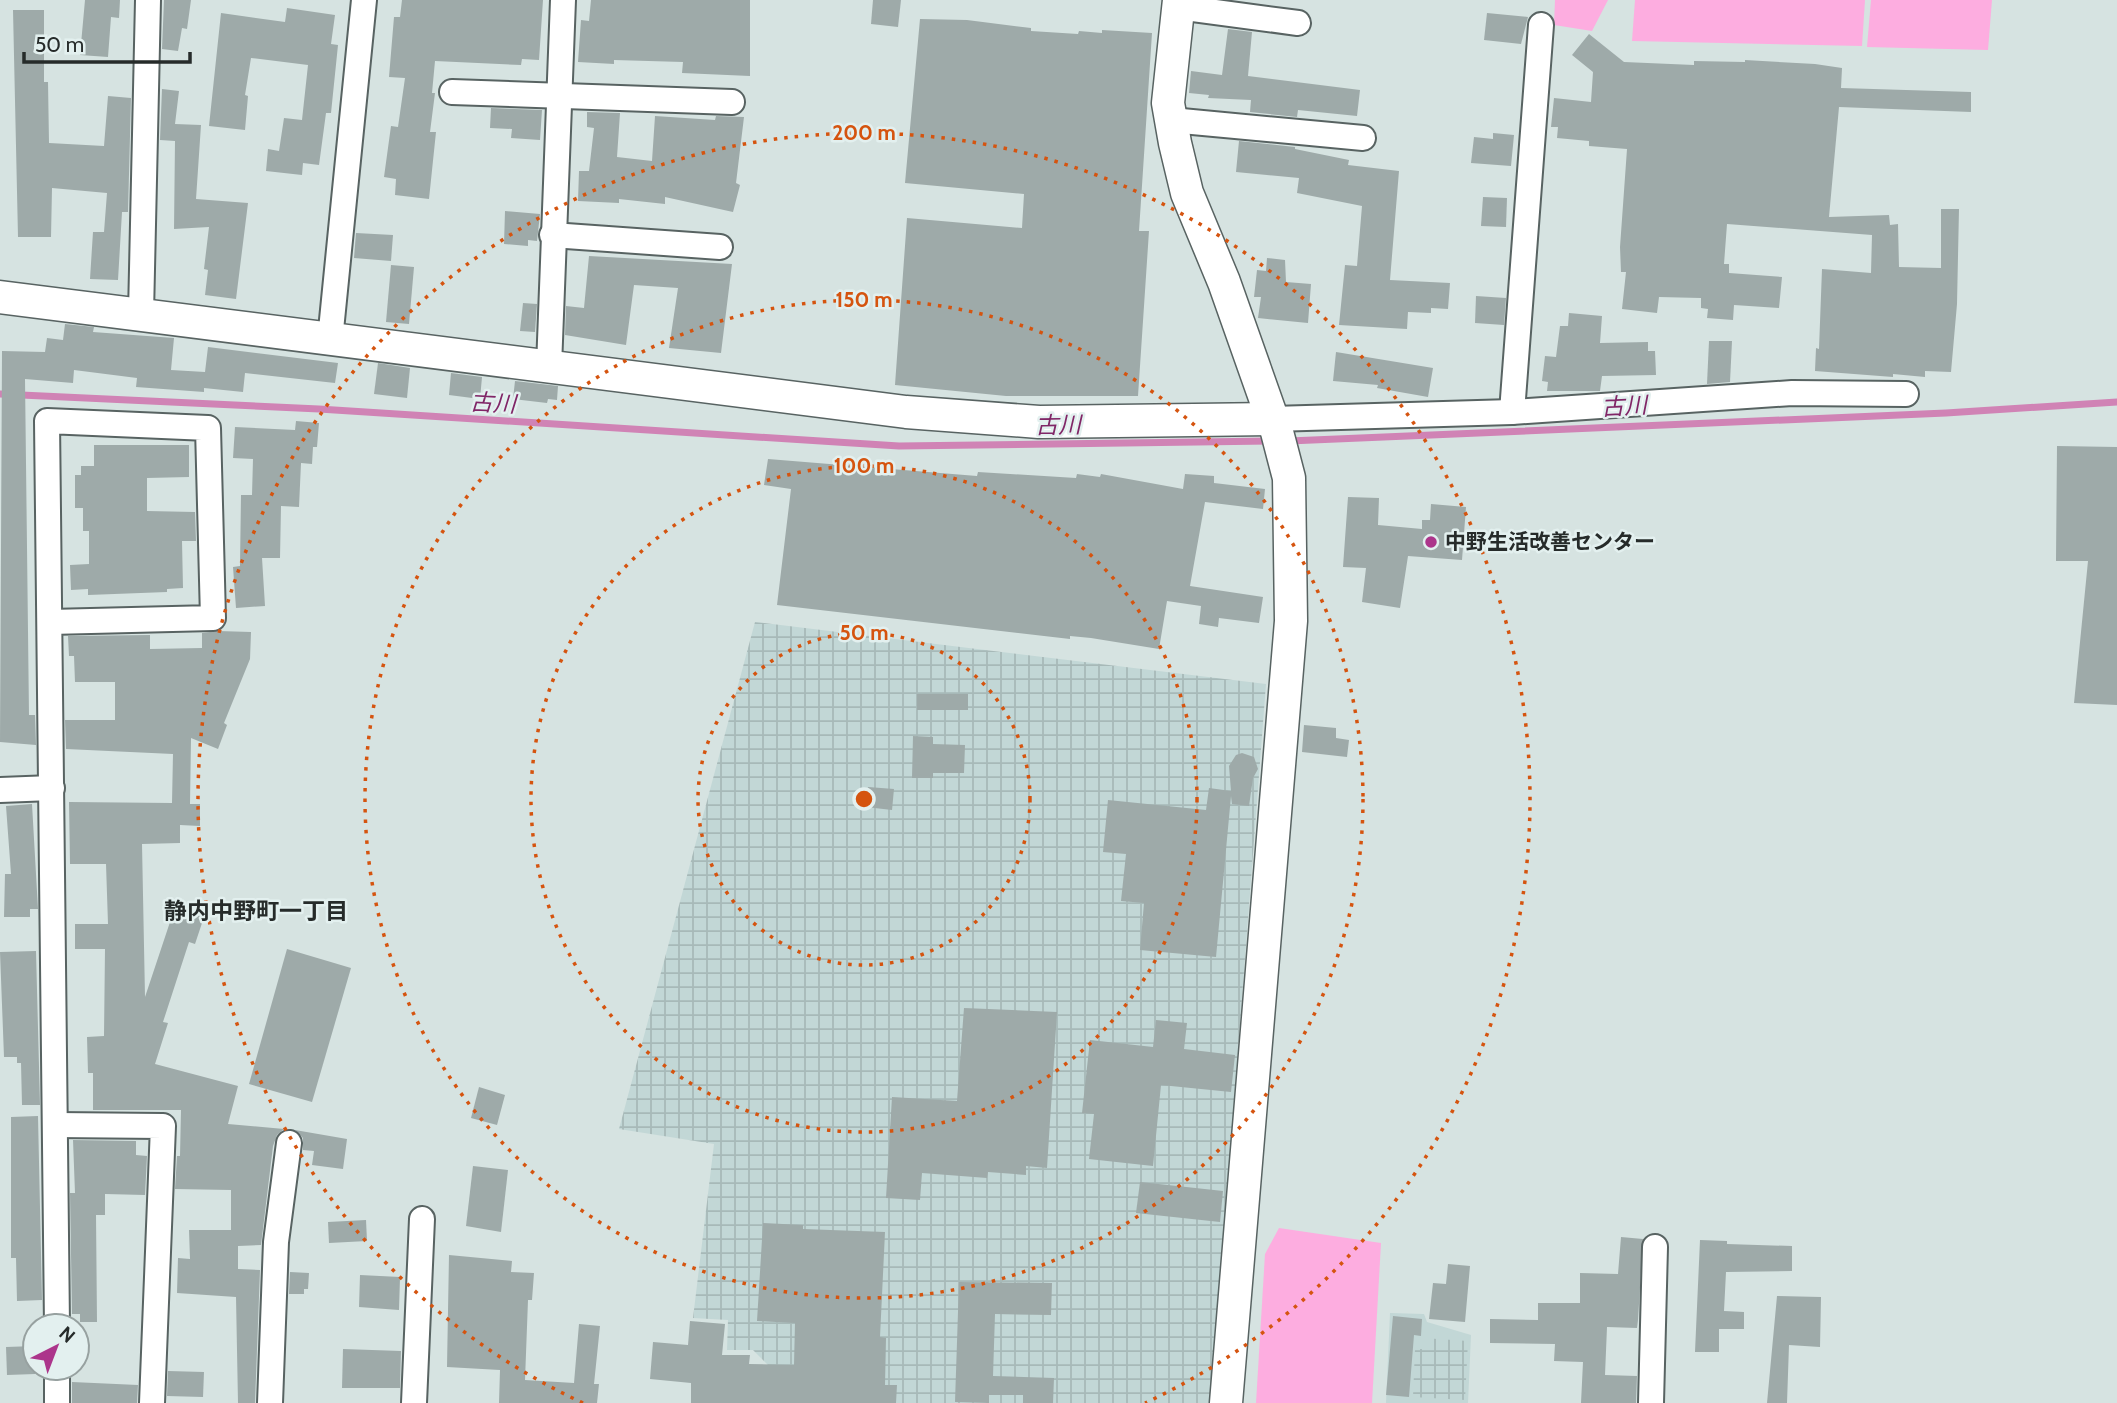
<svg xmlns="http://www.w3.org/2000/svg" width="2117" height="1403" font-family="Cabin,'Noto Sans JP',sans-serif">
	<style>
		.built { fill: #c2d7d6 }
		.industrial { fill: url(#industrial-grid) }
		.green { fill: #fdade0 }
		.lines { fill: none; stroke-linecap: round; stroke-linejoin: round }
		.stream { stroke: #d083b5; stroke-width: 7 }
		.building { fill: #9eaaa9 }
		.minor-casing { stroke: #586362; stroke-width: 28 }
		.tertiary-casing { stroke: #586362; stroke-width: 35 }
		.minor { stroke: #fff; stroke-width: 24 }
		.tertiary { stroke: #fff; stroke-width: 32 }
		.ring { fill: none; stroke: #d5540f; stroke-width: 3.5; stroke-dasharray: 3.5 7 }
		.poi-dot { fill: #ac358b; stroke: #e3f0ef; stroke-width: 2.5 }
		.labels { text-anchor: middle; stroke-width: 5; stroke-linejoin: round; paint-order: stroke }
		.poi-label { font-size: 21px; font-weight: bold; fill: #262b2a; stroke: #e3f0ef; text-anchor: start }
		.water-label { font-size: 23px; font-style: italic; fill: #802667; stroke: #e3f0ef }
		.neighbourhood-label { font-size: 23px; font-weight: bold; fill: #262b2a; stroke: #e3f0ef }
		.centre { fill: #d5540f; stroke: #e3f0ef; stroke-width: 3.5 }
		.ring-label { font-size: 21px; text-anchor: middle; font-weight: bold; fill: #d5540f; stroke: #e3f0ef; stroke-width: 5; stroke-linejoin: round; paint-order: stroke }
	</style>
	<defs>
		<pattern id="industrial-grid" width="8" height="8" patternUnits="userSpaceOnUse" patternTransform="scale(1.75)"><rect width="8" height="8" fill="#c2d7d6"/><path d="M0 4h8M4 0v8" fill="none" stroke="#a7b9b8"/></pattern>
	</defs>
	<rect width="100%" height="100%" fill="#d6e3e1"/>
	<polygon class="built" points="1390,1313 1424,1314 1427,1322 1471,1335 1468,1403 1386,1403"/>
	<g class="industrial">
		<polygon points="755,622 1266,684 1211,1403 774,1403 774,1371 753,1350 727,1350 728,1320 693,1318 714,1144 619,1129"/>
		<polygon points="1423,1338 1468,1341 1465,1400 1413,1397 1415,1349 1422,1349"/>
	</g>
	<g class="green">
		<polygon points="1555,0 1608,0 1592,31 1554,25"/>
		<polygon points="1635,0 1865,0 1862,46 1632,41"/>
		<polygon points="1871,0 1992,0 1988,50 1867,47"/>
		<polygon points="1279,1228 1381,1243 1372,1403 1256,1403 1265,1254"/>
	</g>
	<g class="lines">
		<g class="stream">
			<polyline points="0,394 319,409 899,446 1270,441"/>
			<polyline points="1289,441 1946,413 2117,402"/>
		</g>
	</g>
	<g class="building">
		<polygon points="85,0 120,0 119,18 111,17 108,57 80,55"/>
		<polygon points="164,0 191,0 187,29 182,28 178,51 162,49"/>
		<polygon points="402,0 543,0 539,60 522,59 521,65 435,61 432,93 435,93 430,132 436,132 429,199 395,195 396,179 384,177 391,126 398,127 405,78 389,77 394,17 400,17"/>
		<polygon points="591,0 750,0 750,76 682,73 683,62 614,60 614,64 578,62 581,20 589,21"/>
		<polygon points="873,0 901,0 898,27 871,24"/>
		<polygon points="287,8 335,15 331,44 338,45 331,113 326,113 319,165 303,163 302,175 266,171 268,149 279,151 284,118 302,120 308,65 251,58 245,95 248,96 245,130 209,126 221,13 285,22"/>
		<polygon points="13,10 44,10 44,82 48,82 49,143 104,146 108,96 131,98 128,212 122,212 118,280 90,279 93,232 104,232 107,193 52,188 51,237 18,237"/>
		<polygon points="1487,13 1528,17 1521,44 1484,40"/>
		<polygon points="920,19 967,20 1031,28 1031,31 1078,34 1079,31 1102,33 1102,30 1152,33 1139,231 1149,231 1138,396 1006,396 895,385 907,218 1022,228 1024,194 905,183"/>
		<polygon points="1228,29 1252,32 1248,76 1360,90 1357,116 1298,110 1297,117 1250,112 1251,100 1208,98 1209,95 1189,93 1191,71 1222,75"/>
		<polygon points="1589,34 1624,62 1694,65 1694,61 1745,62 1745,60 1815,64 1842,68 1841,88 1971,92 1971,112 1839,107 1829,217 1889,215 1890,225 1898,224 1899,267 1941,268 1941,209 1959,209 1957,304 1951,372 1925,371 1925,377 1893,374 1893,377 1815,371 1816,348 1819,349 1822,269 1871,273 1872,235 1727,224 1724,264 1729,264 1729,273 1782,277 1779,308 1734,305 1733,320 1707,318 1708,309 1701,308 1701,298 1659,297 1657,313 1622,309 1626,272 1621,272 1620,247 1627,149 1589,146 1589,141 1557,138 1558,127 1551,127 1554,98 1591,102 1593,72 1572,55"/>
		<polygon points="162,89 179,91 175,124 201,125 196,199 248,203 236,299 205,295 208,270 204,269 209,227 174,229 175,141 160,140"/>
		<polygon points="491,108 542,110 540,140 511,138 512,129 490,128"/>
		<polygon points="587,112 620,113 617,157 652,161 655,116 715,120 716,116 744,117 736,183 740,185 733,212 665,197 665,204 619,199 619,203 578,201 579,171 589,171 594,128 587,127"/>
		<polygon points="1493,133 1514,135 1511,166 1471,163 1474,137 1493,139"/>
		<polygon points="1239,141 1295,147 1295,149 1349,160 1348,165 1399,171 1390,280 1450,283 1448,309 1431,308 1431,313 1408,312 1407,329 1339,325 1345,265 1357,266 1362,206 1297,193 1299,178 1236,172"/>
		<polygon points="1483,197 1507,198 1506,227 1481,226"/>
		<polygon points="505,211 540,214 537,241 528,240 528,246 504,244"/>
		<polygon points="356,233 393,235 391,261 354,258"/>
		<polygon points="589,256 732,264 721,353 669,348 678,288 634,285 626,345 565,335 566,306 584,308"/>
		<polygon points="1267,258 1285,260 1286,282 1311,284 1308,323 1258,318 1261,297 1254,297 1257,270 1266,271"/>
		<polygon points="391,265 414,267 409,324 386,322"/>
		<polygon points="1476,296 1506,298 1504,325 1475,323"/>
		<polygon points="523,303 537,304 535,332 520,331"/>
		<polygon points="1569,313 1602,316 1600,343 1648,342 1648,351 1655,351 1656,375 1602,376 1600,391 1547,391 1548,382 1542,381 1545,356 1556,357 1560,326 1568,326"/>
		<polygon points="65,324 94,327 93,332 174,338 171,370 205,372 208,347 338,363 335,383 245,373 243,392 204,388 204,392 136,387 137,378 74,370 73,383 25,379 29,715 35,715 36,745 0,742 2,351 45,352 47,338 63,340"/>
		<polygon points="1709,341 1732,341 1730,382 1707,384"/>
		<polygon points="1336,352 1433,368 1428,397 1377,388 1378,385 1333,381"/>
		<polygon points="378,363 410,368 407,398 374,394"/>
		<polygon points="451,373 482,377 480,399 449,395"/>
		<polygon points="515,381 558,386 557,400 548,399 547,403 513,399"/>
		<polygon points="296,421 319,423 317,447 313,447 312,464 301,463 299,507 281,506 280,558 262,558 265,606 236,608 233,567 240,566 241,495 252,495 253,459 233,458 235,427 295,430"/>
		<polygon points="94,445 189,445 189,477 147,478 147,511 195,512 196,541 182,541 183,588 167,589 167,592 88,595 88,589 71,590 70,565 89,564 89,531 83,531 83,508 75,508 75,475 81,475 81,466 94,466"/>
		<polygon points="2057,446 2117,447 2117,705 2074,703 2088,561 2056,561"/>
		<polygon points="768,459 977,476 978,472 1076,478 1077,474 1100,477 1101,474 1183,489 1185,474 1214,476 1214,483 1265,489 1263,509 1205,502 1190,586 1263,597 1259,623 1219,618 1218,627 1199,624 1201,606 1167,601 1159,649 1091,638 1070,636 1070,639 777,605 791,489 764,485"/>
		<polygon points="1348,497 1379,498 1378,525 1422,529 1422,520 1430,520 1431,504 1466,507 1462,560 1408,556 1400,608 1362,602 1366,568 1343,567"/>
		<polygon points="218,631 251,632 250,659 224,723 227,725 218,749 191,738 190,804 200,804 200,826 180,825 180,843 142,844 145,997 176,904 205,914 195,944 189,942 163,1022 168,1023 155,1064 238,1086 228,1124 284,1129 277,1135 273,1146 261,1245 238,1246 238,1269 260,1270 255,1403 238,1403 236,1297 177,1293 178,1258 190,1259 189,1230 231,1230 231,1190 175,1189 177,1156 180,1156 181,1110 93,1110 93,1073 88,1073 87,1037 104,1036 105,949 75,949 75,924 108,924 106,864 70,864 69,802 172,803 173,754 66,749 65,720 115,720 115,682 75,682 74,656 69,656 68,636 150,635 150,649 202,648 202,633"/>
		<rect x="917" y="694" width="51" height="16"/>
		<polygon points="1304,725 1336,728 1336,738 1349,740 1347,757 1302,752"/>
		<polygon points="913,736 933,737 933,744 965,745 964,773 933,773 933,778 912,778"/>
		<polygon points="1242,753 1254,757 1258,769 1253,778 1249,806 1232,804 1231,796 1216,957 1140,950 1144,903 1121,901 1126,854 1103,852 1108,800 1206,810 1209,788 1231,791 1229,766 1236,755"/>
		<polygon points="868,787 894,789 892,810 866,807"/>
		<polygon points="32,804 38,909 30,909 30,917 4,917 5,874 11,874 6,806"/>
		<polygon points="287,949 351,968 312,1102 249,1084"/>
		<polygon points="36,951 40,1105 22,1105 21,1063 17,1063 17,1057 4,1057 0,952"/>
		<polygon points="964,1008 1057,1012 1047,1168 1026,1166 1026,1175 988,1172 987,1178 922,1173 920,1200 886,1198 892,1097 957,1101"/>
		<polygon points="1156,1020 1187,1023 1184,1049 1235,1055 1231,1092 1161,1085 1153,1166 1089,1159 1094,1114 1082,1113 1090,1040 1153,1047"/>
		<polygon points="479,1087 505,1095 497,1125 471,1118"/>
		<polygon points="38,1116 42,1300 17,1301 16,1258 11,1258 11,1117"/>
		<polygon points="295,1130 347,1139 343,1169 312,1165 314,1151 303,1150 303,1138"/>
		<polygon points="73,1140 136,1141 136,1155 147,1156 145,1195 105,1194 105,1215 96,1215 97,1322 80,1322 80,1314 72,1314 70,1193 75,1193"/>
		<polygon points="473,1166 508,1170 501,1232 466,1226"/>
		<polygon points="1140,1182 1223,1191 1220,1222 1136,1213"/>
		<polygon points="366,1220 367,1241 329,1243 328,1222"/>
		<polygon points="763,1223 803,1225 803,1229 885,1232 880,1337 886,1338 885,1385 897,1385 896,1403 691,1403 691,1383 650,1379 653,1342 688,1345 690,1321 725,1324 722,1355 750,1355 749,1364 794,1365 795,1323 757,1321"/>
		<polygon points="1621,1237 1643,1239 1638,1320 1637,1328 1607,1327 1605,1375 1637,1376 1636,1403 1581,1403 1583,1362 1554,1361 1555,1344 1490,1343 1490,1319 1538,1320 1538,1303 1580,1303 1580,1273 1618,1274"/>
		<polygon points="1700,1240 1727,1241 1727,1244 1792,1246 1792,1271 1726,1272 1724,1311 1744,1312 1744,1329 1719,1329 1719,1352 1695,1352"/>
		<polygon points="449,1255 512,1261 511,1272 534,1273 532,1300 528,1300 525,1380 574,1383 579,1324 600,1326 594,1384 599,1384 597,1403 499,1403 500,1370 447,1367"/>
		<polygon points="1448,1264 1470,1266 1465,1322 1429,1319 1433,1283 1446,1284"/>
		<polygon points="290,1272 309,1273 308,1289 304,1289 304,1294 289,1294"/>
		<polygon points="360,1275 400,1277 399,1310 359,1307"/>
		<polygon points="959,1282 1052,1283 1051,1315 995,1314 993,1376 1054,1378 1053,1403 1023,1403 1023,1395 989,1395 989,1403 955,1402"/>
		<polygon points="1777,1296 1821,1297 1820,1347 1789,1345 1787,1403 1767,1403"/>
		<polygon points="1393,1316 1422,1319 1421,1336 1414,1335 1409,1397 1386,1395"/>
		<polygon points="35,1346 35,1374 7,1375 6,1347"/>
		<polygon points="343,1349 401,1351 400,1388 342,1388"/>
		<polygon points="168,1371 204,1372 203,1397 167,1396"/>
		<polygon points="72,1382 138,1385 137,1403 72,1403"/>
	</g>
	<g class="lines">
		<defs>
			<g id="minor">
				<polyline points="1178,7 1298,23"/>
				<polyline points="452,92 732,102"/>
				<polyline points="1171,120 1363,138"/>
				<polyline points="552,235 720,247"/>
				<polyline points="141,314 148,0"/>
				<polyline points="330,340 364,0"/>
				<polyline points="549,367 563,0"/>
				<polyline points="1512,412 1541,25"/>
				<polyline points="1272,419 1512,412 1792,393 1906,394"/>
				<polyline points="50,622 213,618 208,428 47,421 57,1326"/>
				<polyline points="0,790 52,788"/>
				<polyline points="55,1125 163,1126 152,1403"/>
				<polyline points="57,1403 57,1368"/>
				<polyline points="270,1403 276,1242 289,1143"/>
				<polyline points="414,1403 422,1219"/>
				<polyline points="1651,1403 1655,1247"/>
			</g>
			<g id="tertiary">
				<polyline points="1179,0 1168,103 1175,143 1187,193 1224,282 1277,432 1289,478 1291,621 1226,1403"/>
				<polyline points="0,297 906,412 1039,422 1272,419"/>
			</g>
		</defs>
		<use href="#minor" class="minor-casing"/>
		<use href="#tertiary" class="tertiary-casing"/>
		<use href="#minor" class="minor"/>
		<use href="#tertiary" class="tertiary"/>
	</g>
	<g class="ring">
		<circle cx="864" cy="799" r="166"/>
		<circle cx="864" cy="799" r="333"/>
		<circle cx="864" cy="799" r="499"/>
		<path d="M583 1403A666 666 0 1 1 1145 1403"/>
	</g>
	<circle class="poi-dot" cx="1431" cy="542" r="7"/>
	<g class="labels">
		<g class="poi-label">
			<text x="1445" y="549">中野生活改善センター</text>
		</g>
		<g class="water-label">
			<text transform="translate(493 403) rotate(3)" y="8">古川</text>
			<text transform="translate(1624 406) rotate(-3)" y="8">古川</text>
			<text transform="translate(1058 425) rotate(-1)" y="8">古川</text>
		</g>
		<g class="neighbourhood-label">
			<text x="256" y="919">静内中野町一丁目</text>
		</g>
	</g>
	<circle cx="864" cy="799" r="10" class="centre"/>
	<g class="ring-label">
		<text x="864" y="140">200 m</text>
		<text x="864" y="307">150 m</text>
		<text x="864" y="473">100 m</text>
		<text x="864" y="640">50 m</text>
	</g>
	<g transform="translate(56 1347) rotate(42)"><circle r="33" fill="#e3f0ef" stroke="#97a1a0" stroke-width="2"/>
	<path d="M0-5L12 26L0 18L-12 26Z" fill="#ac358b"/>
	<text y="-10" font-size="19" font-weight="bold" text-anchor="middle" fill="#262b2a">N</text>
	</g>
	<path d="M24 52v10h166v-10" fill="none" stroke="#262b2a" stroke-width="3.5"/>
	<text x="35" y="52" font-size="21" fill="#262b2a" stroke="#e3f0ef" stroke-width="5" paint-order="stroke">50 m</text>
</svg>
